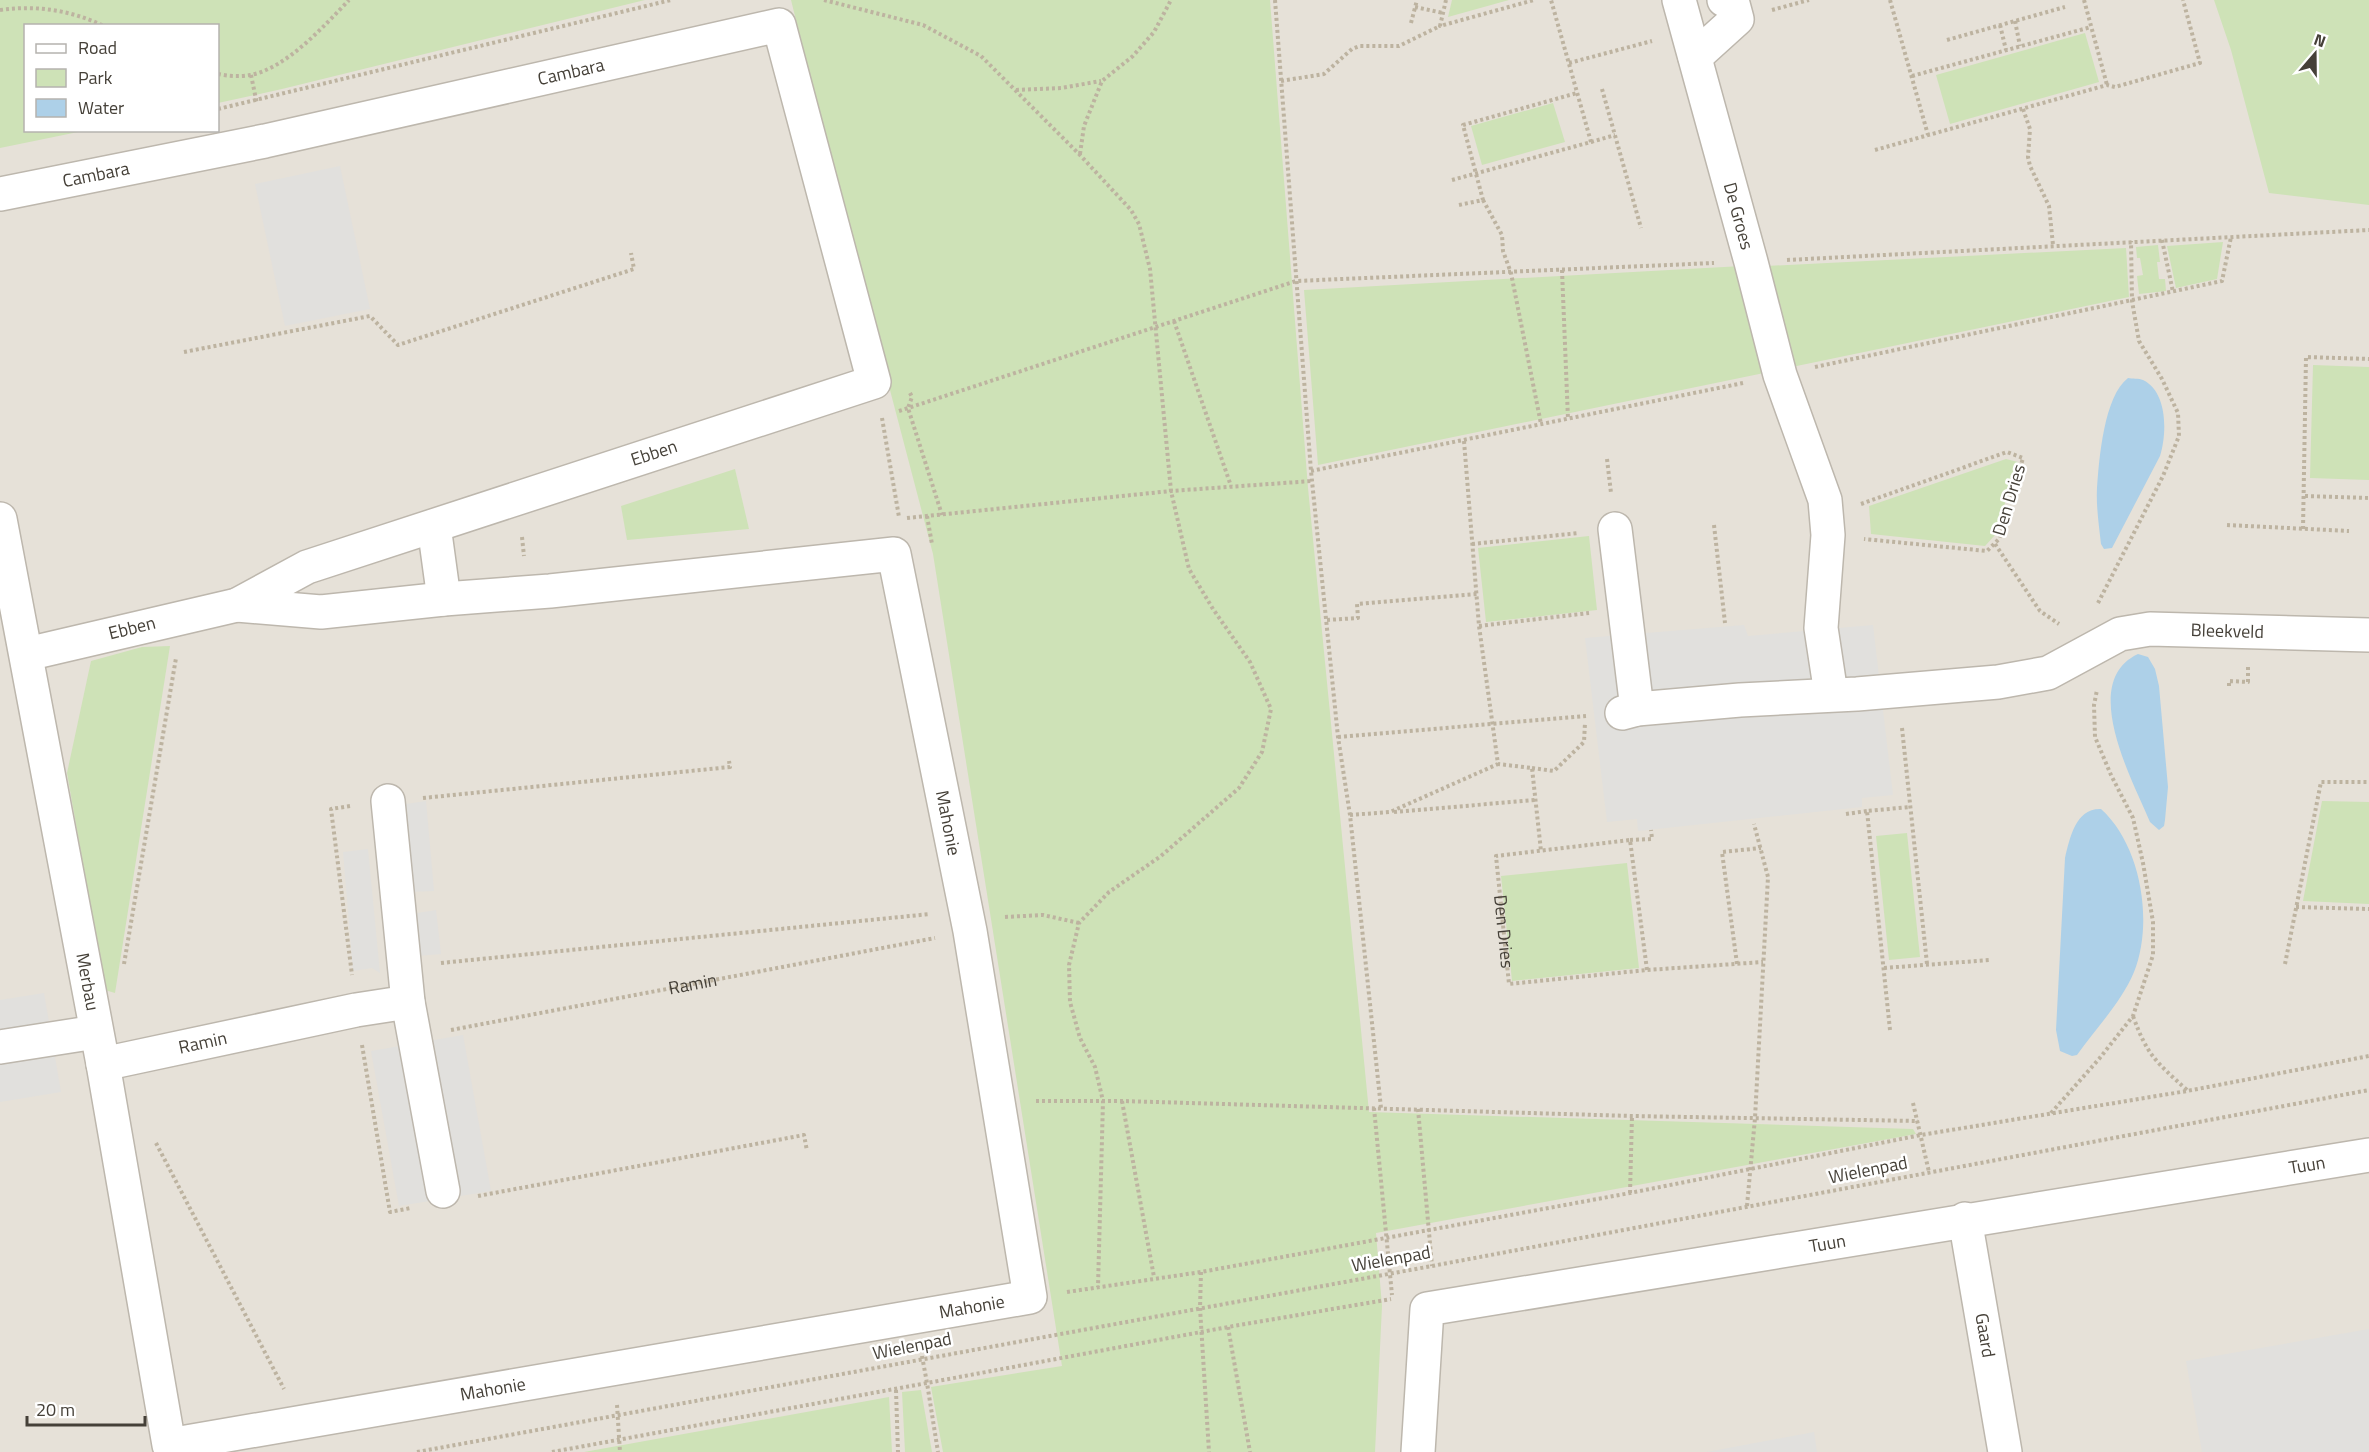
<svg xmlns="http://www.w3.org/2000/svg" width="2369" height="1452" font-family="'Titillium Web',sans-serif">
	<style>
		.residential { fill: #e6e1d8 }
		.green { fill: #cee2b7 }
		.parking { fill: #e1e0dd }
		.water { fill: #add0e8 }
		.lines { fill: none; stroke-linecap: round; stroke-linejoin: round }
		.minor-casing { stroke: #bdb7ad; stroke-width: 36 }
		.path { stroke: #bdb3a0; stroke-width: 4; stroke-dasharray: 3 3; stroke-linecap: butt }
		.minor { stroke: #fff; stroke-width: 33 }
		.labels { text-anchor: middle; stroke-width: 5; stroke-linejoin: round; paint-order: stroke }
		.street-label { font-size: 18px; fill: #454038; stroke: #fff }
	</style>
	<rect width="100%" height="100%" fill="#f2f0e9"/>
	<polygon class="residential" points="513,0 2231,0 2369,200 2369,1452 0,1452 0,113 26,130 218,130 218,65"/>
	<g class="green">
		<polygon points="0,0 645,0 282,89 218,103 218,26 26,26 26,130 83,131 0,148"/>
		<polygon points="791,0 1270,0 1308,488 1369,1112 1913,1129 1916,1134 1376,1233 1382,1306 1375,1452 943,1452 931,1387 1062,1366 933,554 853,249"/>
		<polygon points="1452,0 1509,0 1448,17"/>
		<polygon points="2214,0 2369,0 2369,205 2269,193 2231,50"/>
		<polygon points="2085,33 2099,82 1950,124 1936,75"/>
		<polygon points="1553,103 1565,142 1482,165 1471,126"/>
		<polygon points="2223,242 2217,279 2176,288 2167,246"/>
		<polygon points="2158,245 2160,262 2157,262 2159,279 2165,279 2166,291 2139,294 2137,276 2143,275 2140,258 2137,258 2136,247"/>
		<polygon points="2126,248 2129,297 1787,368 1766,266"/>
		<polygon points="1742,266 1764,373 1318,465 1304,290"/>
		<polygon points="2313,365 2369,367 2369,480 2310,478"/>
		<polygon points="2006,459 2018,462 1995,535 1985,546 1871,534 1869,506"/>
		<polygon points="735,469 749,529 627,540 621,506"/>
		<polygon points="1589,536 1597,610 1486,622 1478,548"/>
		<polygon points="170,646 115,993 105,990 67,773 91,661 142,647"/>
		<polygon points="2322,801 2369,802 2369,904 2303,901"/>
		<polygon points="1907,833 1920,957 1889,960 1876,836"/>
		<polygon points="1627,863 1639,968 1512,981 1501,876"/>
		<polygon points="921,1390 932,1452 905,1452 902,1392"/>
		<polygon points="889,1397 892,1452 584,1452"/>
	</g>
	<g class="parking">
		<polygon points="340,166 370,309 285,326 255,184"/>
		<polygon points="1744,625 1748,636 1873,625 1893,795 1862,798 1862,807 1638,831 1637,819 1607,822 1585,638"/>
		<polygon points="426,801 434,891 409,892 400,805"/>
		<polygon points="368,849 380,973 372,968 353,971 343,852"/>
		<polygon points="436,910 441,954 418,956 411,914"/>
		<polygon points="44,993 61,1092 0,1102 0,1000"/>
		<polygon points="463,1035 491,1191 399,1206 371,1051"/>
		<polygon points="2369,1329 2369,1452 2202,1452 2186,1361"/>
		<polygon points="1814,1432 1817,1452 1707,1452"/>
	</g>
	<g class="water">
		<path d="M2128,378C2132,379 2139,378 2143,380C2168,392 2167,434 2160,456L2112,548L2104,549L2101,544C2099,526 2096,506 2097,488C2099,459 2104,396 2128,378Z"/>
		<path d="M2138,654L2148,657L2155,669L2159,686L2168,787L2165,820L2164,826L2159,830L2150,822C2133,781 2078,682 2138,654Z"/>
		<path d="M2101,809C2141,845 2154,922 2134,972C2121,1003 2096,1028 2077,1055L2072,1056L2060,1051L2056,1030L2065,858C2070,837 2076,808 2101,809Z"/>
	</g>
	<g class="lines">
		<defs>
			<g id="minor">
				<path id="s3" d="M1679,0L1751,262L1780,375L1825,500L1828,535L1821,628L1831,694"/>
				<polyline points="1695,57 1737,19 1733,4 1724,0"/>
				<path id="s4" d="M0,194L265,141L779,25L874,382L307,567L237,605L27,654"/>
				<path id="s5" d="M0,519L103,1064L169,1445L1030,1297L970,931L894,554L550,591L444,599L321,612L237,605"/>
				<polyline points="434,526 444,599"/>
				<polyline points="1615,529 1637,709"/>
				<path id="s6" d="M1622,713L1637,709L1740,700L1857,694L1998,682L2048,673L2120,634L2150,629L2369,635"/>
				<polyline points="388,801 408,1002 443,1191"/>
				<polyline points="0,1047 96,1032"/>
				<path id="s7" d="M103,1064L356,1010L408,1002"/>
				<path id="s8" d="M1965,1219L2005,1452"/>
				<path id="s9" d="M1418,1452L1427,1309L2369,1155"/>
			</g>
		</defs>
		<use href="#minor" class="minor-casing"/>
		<g class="path">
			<polyline points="824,0 923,25 981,56 1080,155 1131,210 1139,224 1150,269 1171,491 1189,569 1213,609 1250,662 1271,709 1262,752 1239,788 1161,856 1109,892 1079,923 1069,965 1070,1002 1080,1038 1095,1067 1103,1101 1098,1287"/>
			<polyline points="1275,0 1311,471 1338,737 1350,815 1381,1108"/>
			<polyline points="1446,0 1440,26 1534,0"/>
			<polyline points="1890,0 1928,135"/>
			<polyline points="2084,0 2107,85"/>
			<polyline points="1415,7 1443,13"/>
			<path d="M0,10C37,5 70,10 104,26"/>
			<polyline points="1772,10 1809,0"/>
			<polyline points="2015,21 2020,46"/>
			<polyline points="1411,23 1417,0"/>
			<polyline points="2000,25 2006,50"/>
			<polyline points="1947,40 2065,7"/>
			<polyline points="1569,63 1652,41"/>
			<path d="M218,74C227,76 240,77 250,75C286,69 325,25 349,0"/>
			<polyline points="251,75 257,104"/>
			<polyline points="1912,76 2091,27"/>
			<polyline points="1281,81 1324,74 1352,49 1360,46 1399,46 1440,26"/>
			<polyline points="1602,89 1641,228"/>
			<polyline points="1016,90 1061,88 1101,81"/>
			<polyline points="218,109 671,0"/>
			<polyline points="2023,109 2030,129 2028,157 2030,166 2049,206 2053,245"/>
			<polyline points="1591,142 1615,135"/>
			<polyline points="1875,150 2107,85 2115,87 2200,63 2183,0"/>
			<polyline points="1080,154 1084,126 1102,81 1133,56 1154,32 1171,0"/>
			<polyline points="1452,180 1591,142 1551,0"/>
			<polyline points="1483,200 1502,235 1503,251 1511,273 1541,424"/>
			<polyline points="1459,205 1483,200 1463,125 1577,93"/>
			<polyline points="2162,240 2173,292"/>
			<polyline points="1787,260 2369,230"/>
			<polyline points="1562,270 1568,419"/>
			<polyline points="1174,321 1231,486"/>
			<polyline points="184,352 370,316 398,345 634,269 631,253"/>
			<polyline points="1815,367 2222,281 2231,237"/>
			<polyline points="910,393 912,397 908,408 942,515"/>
			<polyline points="899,411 1296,281 1714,263"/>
			<polyline points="882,418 899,517"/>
			<polyline points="1464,441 1479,626 1498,764 1532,768 1541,851"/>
			<polyline points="1607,459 1611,493"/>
			<polyline points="1311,471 1743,383"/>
			<polyline points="2305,496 2369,498"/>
			<polyline points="1861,504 2007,452 2023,458 2000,538 1987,551 1864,539"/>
			<polyline points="927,516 932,544"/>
			<polyline points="907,518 1171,491 1312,481"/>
			<polyline points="1714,525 1725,623"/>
			<polyline points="2227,525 2349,531"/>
			<polyline points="2303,529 2306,357 2369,359"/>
			<polyline points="522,537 524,556"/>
			<polyline points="1472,544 1579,533"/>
			<polyline points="1995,544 2040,611 2059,624"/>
			<polyline points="2098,603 2163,476 2179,436 2178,413 2162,379 2139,341 2132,301 2131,241"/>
			<polyline points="1327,620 1358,618 1357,604 1477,594"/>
			<polyline points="1479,626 1589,613"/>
			<polyline points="2229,686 2229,681 2248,682 2248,667"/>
			<polyline points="1902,728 1927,964"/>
			<polyline points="1338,737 1586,716"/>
			<polyline points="1532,768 1554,771 1584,742 1585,723"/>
			<polyline points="423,798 730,767 729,761"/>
			<polyline points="350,806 331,809 352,975"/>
			<polyline points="1394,812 1535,800"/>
			<polyline points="1846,814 1867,811"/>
			<polyline points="1350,815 1390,812 1498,764"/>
			<polyline points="1630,840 1652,839 1651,830"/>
			<polyline points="2296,907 2369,909"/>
			<polyline points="1005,917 1043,915 1079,923"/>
			<polyline points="441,963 930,914"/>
			<polyline points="124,964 176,658"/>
			<polyline points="1737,964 1722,852 1761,848"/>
			<polyline points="2285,964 2321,782 2369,782"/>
			<polyline points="1884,968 1990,960"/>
			<path id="s1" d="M1647,970L1630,840L1496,856L1509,984L1647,970L1763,962"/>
			<path d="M2133,1016C2147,1055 2156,1062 2187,1090"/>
			<path id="s2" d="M451,1030L935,938"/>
			<polyline points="1890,1030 1867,811 1910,807"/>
			<polyline points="362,1045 390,1212 411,1208"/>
			<polyline points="1036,1101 1122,1101 1632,1116 1918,1121"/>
			<polyline points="1122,1101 1154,1277"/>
			<polyline points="1913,1103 1929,1172"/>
			<polyline points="1374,1108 1392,1295"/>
			<polyline points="1418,1109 1432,1266"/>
			<polyline points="2051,1113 2099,1059 2133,1016 2153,955 2153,922 2143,863 2133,818 2111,775 2095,737 2094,705 2097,690"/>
			<polyline points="156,1143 284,1389"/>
			<polyline points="1630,1193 1632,1116"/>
			<polyline points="478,1196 804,1135 807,1151"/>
			<polyline points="1747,1206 1755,1118 1768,877 1754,824"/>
			<polyline points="1201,1272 1200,1308 1209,1452"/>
			<polyline points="1067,1292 1201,1272 1630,1193 1921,1135 2187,1091 2369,1056"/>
			<polyline points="1228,1327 1250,1452"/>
			<polyline points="922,1356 927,1383 1228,1327 1391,1299"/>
			<polyline points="896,1390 898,1452"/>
			<polyline points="617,1405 620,1452"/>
			<polyline points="417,1452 1432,1266 2369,1090"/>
			<polyline points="552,1452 927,1383 938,1452"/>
		</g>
		<use href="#minor" class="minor"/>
	</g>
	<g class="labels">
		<g class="street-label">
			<text dy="6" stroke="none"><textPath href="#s4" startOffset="584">Cambara</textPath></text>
			<text dy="6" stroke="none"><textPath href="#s4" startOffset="98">Cambara</textPath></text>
			<text dy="6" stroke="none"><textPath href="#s3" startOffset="224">De Groes</textPath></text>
			<text transform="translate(654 453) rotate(-18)" y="6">Ebben</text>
			<text transform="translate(2009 500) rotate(-73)" y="6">Den Dries</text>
			<text transform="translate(132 628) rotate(-14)" y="6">Ebben</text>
			<text dy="6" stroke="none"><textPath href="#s6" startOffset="618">Bleekveld</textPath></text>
			<text transform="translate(948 823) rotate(79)" y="6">Mahonie</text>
			<text dy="6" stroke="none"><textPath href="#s1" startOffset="342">Den Dries</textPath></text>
			<text dy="6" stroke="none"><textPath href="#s5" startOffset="471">Merbau</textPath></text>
			<text dy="6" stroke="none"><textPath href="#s2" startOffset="246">Ramin</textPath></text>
			<text dy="6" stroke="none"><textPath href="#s7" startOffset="102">Ramin</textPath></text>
			<text dy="6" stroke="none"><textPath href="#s9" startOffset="1035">Tuun</textPath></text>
			<text transform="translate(1868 1170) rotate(-11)" y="6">Wielenpad</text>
			<text dy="6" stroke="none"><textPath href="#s9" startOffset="549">Tuun</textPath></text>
			<text transform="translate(1391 1259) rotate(-10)" y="6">Wielenpad</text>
			<text dy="6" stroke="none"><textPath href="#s5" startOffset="1756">Mahonie</textPath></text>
			<text dy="6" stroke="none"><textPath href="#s8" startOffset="118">Gaard</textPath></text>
			<text transform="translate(912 1346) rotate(-11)" y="6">Wielenpad</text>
			<text dy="6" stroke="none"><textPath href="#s5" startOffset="1270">Mahonie</textPath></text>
		</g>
	</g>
	<rect x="24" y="24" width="195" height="108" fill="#ffffff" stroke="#b5b3af" stroke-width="1.5"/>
	<rect x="36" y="44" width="30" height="9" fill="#ffffff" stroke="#b5b3af" stroke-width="1.5"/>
	<text x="78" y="54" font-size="18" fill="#454038">Road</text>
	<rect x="36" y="69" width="30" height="18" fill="#cee2b7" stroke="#b5b3af" stroke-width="1.5"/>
	<text x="78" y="84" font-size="18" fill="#454038">Park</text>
	<rect x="36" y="99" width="30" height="18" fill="#add0e8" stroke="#b5b3af" stroke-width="1.5"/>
	<text x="78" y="114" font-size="18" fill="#454038">Water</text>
	<g transform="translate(2315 54) rotate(20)" stroke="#ffffff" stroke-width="4.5" paint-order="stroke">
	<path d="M0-4.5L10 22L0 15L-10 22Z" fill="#454038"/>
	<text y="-9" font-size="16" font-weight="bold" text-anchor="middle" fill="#454038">N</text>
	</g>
	<path d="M27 1416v9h118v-9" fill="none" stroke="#454038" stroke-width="3"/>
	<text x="36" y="1416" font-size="18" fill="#454038" stroke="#ffffff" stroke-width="4.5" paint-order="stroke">20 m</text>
</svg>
